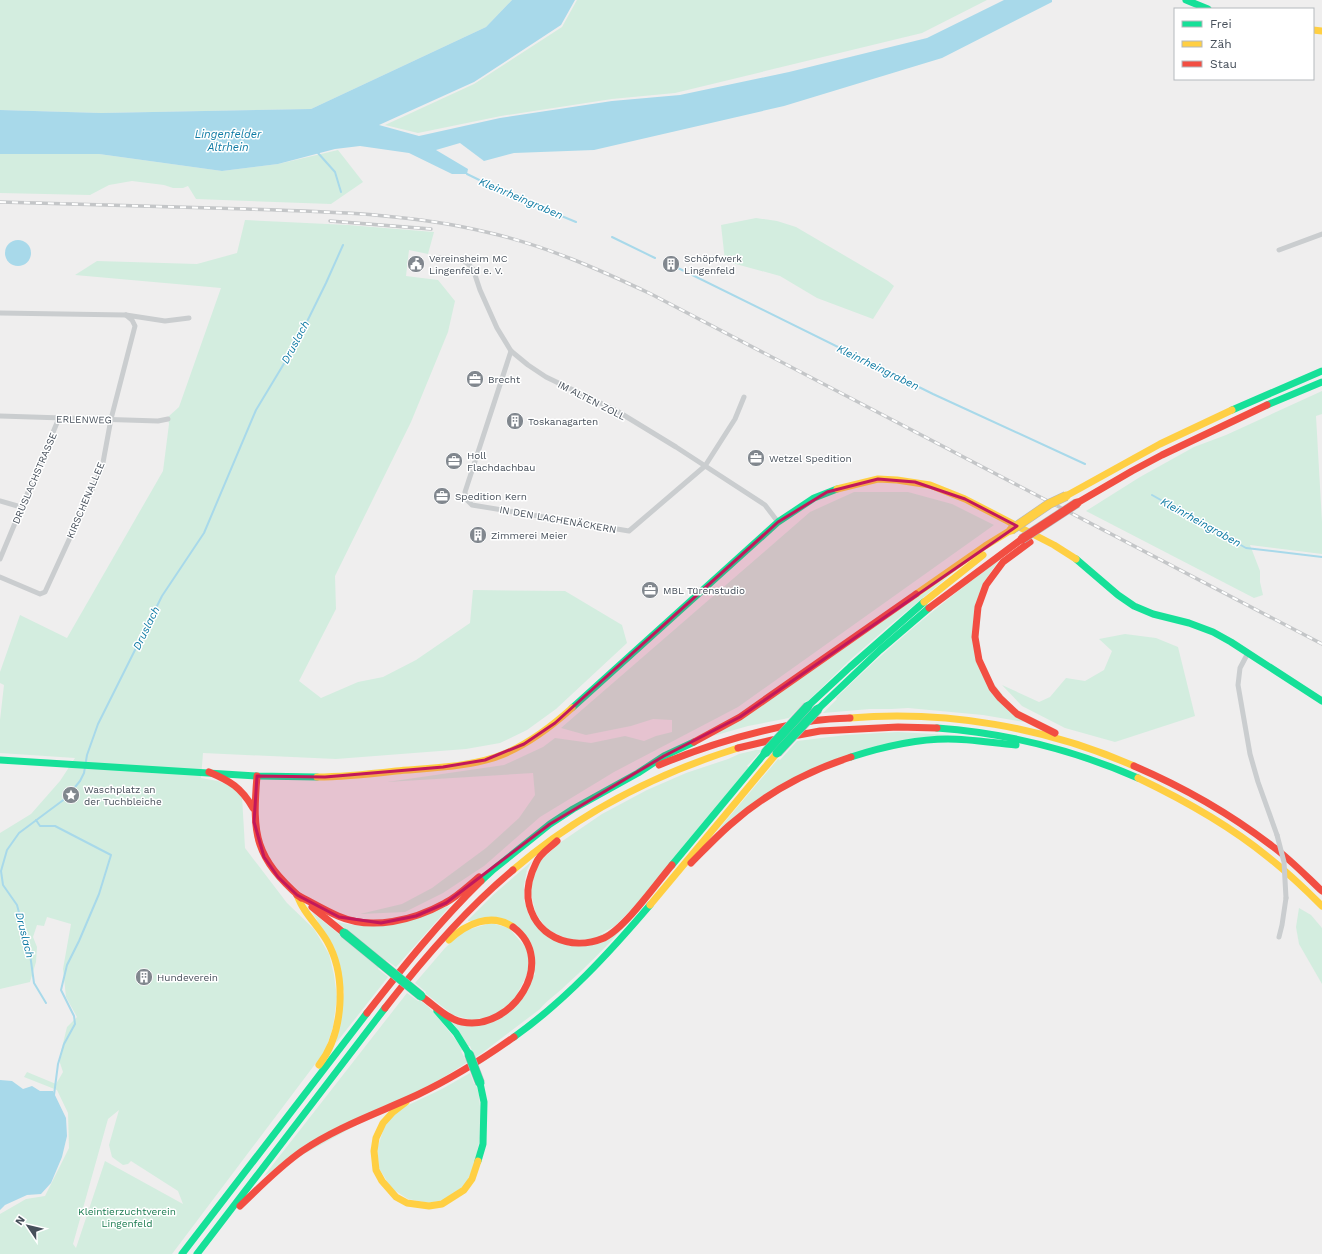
<svg xmlns="http://www.w3.org/2000/svg" width="1322" height="1254" font-family="'Work Sans',sans-serif">
	<style>
		.green { fill: #d3eddf; fill-rule: evenodd }
		.water { fill: #a8d9ea }
		.lines { fill: none; stroke-linecap: round; stroke-linejoin: round }
		.stream { stroke: #a8d9ea; stroke-width: 2 }
		.street { stroke: #cacdcf; stroke-width: 5 }
		.fast { stroke: #16e098; stroke-width: 7 }
		.slow { stroke: #ffcf43; stroke-width: 7 }
		.jam { stroke: #f24e42; stroke-width: 7 }
		.rail-casing { stroke: #c4c6c8; stroke-width: 3.5 }
		.rail { stroke: #fff; stroke-width: 2; stroke-dasharray: 6; stroke-linecap: butt }
		.fast-bridge-casing { stroke: #b4b7bd; stroke-width: 10; stroke-linecap: butt }
		.slow-bridge-casing { stroke: #b4b7bd; stroke-width: 10; stroke-linecap: butt }
		.jam-bridge-casing { stroke: #b4b7bd; stroke-width: 10; stroke-linecap: butt }
		.street-bridge { stroke: #cacdcf; stroke-width: 5 }
		.fast-bridge { stroke: #16e098; stroke-width: 9 }
		.slow-bridge { stroke: #ffcf43; stroke-width: 9 }
		.jam-bridge { stroke: #f24e42; stroke-width: 9 }
		.marked { fill: #c2185b; fill-opacity: 0.2; stroke: #c2185b; stroke-width: 3; stroke-linejoin: round }
		.labels { text-anchor: middle; stroke-width: 3; stroke-linejoin: round; paint-order: stroke }
		.poi-label { font-size: 10px; fill: #464f5a; stroke: #fff; text-anchor: start }
		.street-label { font-size: 10px; fill: #464f5a; stroke: #fff }
		.park-label { font-size: 10px; fill: #197a4f; stroke: #fff }
		.water-label { font-size: 11px; font-style: italic; fill: #0f7ba4; stroke: #fff }
	</style>
	<rect width="100%" height="100%" fill="#efeeee"/>
	<g class="green">
		<polygon points="0,0 512,0 486,27 311,109 101,113 0,110"/>
		<polygon points="577,0 987,0 922,33 675,93 612,99 501,116 418,133 385,125 474,84 562,27"/>
		<polygon points="338,150 363,182 331,204 196,199 188,186 183,188 173,188 164,185 132,181 109,185 90,195 0,193 0,154 99,154 222,171 278,164"/>
		<polygon points="756,218 777,221 796,227 888,281 894,286 873,319 817,298 780,276 725,261 721,225"/>
		<path d="M245,220L348,225L434,232L428,254L409,250L406,276L438,280L455,301L448,332L411,422L335,576L336,609L299,681L321,698L358,682L383,677L416,660L470,623L473,590L565,591L622,625L627,643L556,709L527,730L500,743L466,749L336,759L203,753L201,778L218,781L235,788L242,796L245,848L287,903L314,929L329,954L334,975L337,997L333,1027L325,1051L172,1254H0V1214L26,1199L45,1196L69,1148L68,1113L57,1090L24,1077L27,1072L56,1084L63,1072L59,1060L67,1027L77,1017L66,997L63,969L71,924L47,917L44,926L37,925L33,937L37,947L36,962L30,982L0,989V833L31,814L60,781L75,758L0,753V720L4,685L0,683V672L20,615L67,638L163,471L169,424L168,417L179,407L221,288L75,275L97,261L197,264L237,253ZM119,1110L109,1145L112,1157L123,1165L128,1164L131,1161L178,1191L183,1204L105,1161L76,1248L73,1244L108,1119Z"/>
		<polygon points="1322,391 1322,414 1316,416 1322,522 1322,554 1250,545 1260,571 1260,582 1263,595 1254,598 1086,511 1140,477 1194,447 1226,435"/>
		<polygon points="854,492 908,492 952,504 994,525 738,707 614,772 540,817 484,866 443,893 405,912 360,914 402,904 432,888 486,848 519,818 535,795 533,773 387,782 504,765 543,747 555,738 591,743 625,736 644,741 656,736 672,732 672,720 653,719 631,726 586,735 561,728 810,512"/>
		<path d="M999,560L984,582L976,661L1024,722L983,715L908,708L892,709H870L823,713L837,699L836,698C887,648 942,602 999,560Z"/>
		<polygon points="954,572 889,626 851,659 807,702 806,701 789,718 748,726 713,736"/>
		<polygon points="1125,634 1156,638 1178,647 1195,716 1115,742 1065,728 1022,706 1002,685 1039,702 1050,697 1066,678 1085,681 1104,670 1112,651 1099,639"/>
		<polygon points="898,732 949,735 836,759 718,830 778,759 780,760 797,741 846,735"/>
		<polygon points="756,750 762,750 747,766 749,767 642,898 615,926 591,939 570,940 548,930 536,914 530,890 538,863 561,842 602,814 647,790 686,773 728,759 739,754"/>
		<path d="M532,861L527,870L524,885V900L529,916L569,946L626,925C607,946 586,967 565,986C557,994 547,1000 540,1009L482,1053L444,1077L264,1176L407,993L418,1001L420,1000L433,1011L463,1049L461,1051L465,1059L474,1055L470,1046H468L453,1023L496,1021L535,974L516,925L468,921V920L493,895Z"/>
		<polygon points="450,906 396,967 386,960 385,962 337,922 353,925 377,926"/>
		<polygon points="1299,908 1311,915 1322,928 1322,984 1299,944 1296,927"/>
		<polygon points="312,912 379,967 378,969 388,977 336,1043 344,992 317,920"/>
		<polygon points="491,923 509,928 527,949 530,969 514,1000 493,1016 472,1020 453,1015 425,993 426,992 415,983 445,948 463,931"/>
		<polygon points="470,1073 474,1084 476,1084 479,1095 482,1129 474,1166 465,1185 443,1200 429,1203 408,1199 391,1188 379,1168 377,1149 385,1125 400,1109 442,1089"/>
	</g>
	<g class="water">
		<polygon points="512,0 575,0 561,25 474,82 379,125 419,136 500,118 612,101 680,95 789,72 927,38 1004,0 1052,0 1052,2 942,58 784,106 594,150 514,153 484,161 460,143 436,150 468,169 467,174 452,174 409,153 360,146 335,149 278,164 222,171 99,154 0,154 0,110 101,113 311,109 486,27"/>
		<circle cx="18" cy="253" r="13"/>
		<polygon points="0,1080 12,1081 23,1089 32,1086 40,1091 53,1091 66,1118 67,1136 62,1157 51,1183 41,1194 27,1195 5,1205 0,1210"/>
	</g>
	<g class="lines">
		<g class="stream">
			<polyline points="318,153 335,172 341,192"/>
			<polyline points="467,174 506,193 576,222"/>
			<polyline points="612,237 655,258"/>
			<polyline points="674,266 933,394 1085,464"/>
			<polyline points="1152,495 1246,548 1322,557"/>
			<polyline points="36,820 40,826 55,826 111,855 99,894 79,941 67,965 61,990 74,1016 75,1024 64,1044 58,1064 54,1095"/>
			<polyline points="46,1003 34,983 30,954 17,905 3,885 1,871 7,850 19,833 66,798 80,781 84,773 87,755 98,724 162,596 204,533 256,410 297,342 326,283 343,245"/>
		</g>
		<g class="street">
			<polyline points="1279,250 1322,234"/>
			<polyline points="439,258 460,259 467,263 473,269 480,290 497,328 511,351 528,365 546,377 617,411 676,447 765,505 778,522"/>
			<polyline points="0,313 126,315 165,321 189,318"/>
			<polyline points="511,351 465,492 466,499 472,505 629,531 705,466 735,419 744,397"/>
			<polyline points="0,416 158,421 168,419"/>
			<polyline points="0,501 21,507"/>
			<polyline points="0,559 59,418"/>
			<polyline points="0,577 40,594 45,592 102,468 111,419 135,326 132,320 126,315"/>
			<polyline points="1248,653 1240,668 1238,685 1250,754 1258,782 1277,835"/>
			<polyline points="1279,937 1282,925 1286,898"/>
		</g>
		<g class="fast">
			<polyline points="1186,0 1208,9"/>
			<polyline points="1267,405 1322,382"/>
			<polyline points="1232,410 1322,371"/>
			<polyline points="1076,559 1118,595 1134,606 1153,614 1189,623 1213,632 1231,642 1322,701"/>
			<polyline points="808,706 850,667 924,602"/>
			<polyline points="572,708 778,522 814,498 837,489"/>
			<polyline points="818,709 880,650 929,608"/>
			<path d="M937,728C1006,733 1074,750 1138,778"/>
			<path d="M851,757C882,747 916,739 948,739C971,739 993,743 1016,745"/>
			<polyline points="0,760 257,776 317,777"/>
			<polyline points="672,865 765,753"/>
			<polyline points="481,881 494,869 550,824 573,809 638,773 664,756 694,742"/>
			<polyline points="437,1011 456,1033 469,1054"/>
			<path d="M514,1037C566,1000 609,953 650,905"/>
			<polyline points="478,1161 483,1144 484,1102 480,1083"/>
			<polyline points="182,1254 367,1013"/>
			<polyline points="197,1254 385,1008"/>
		</g>
		<g class="slow">
			<polyline points="1313,30 1322,31"/>
			<polyline points="837,489 878,479 897,480 930,485 965,499 1054,545 1076,559"/>
			<polyline points="1066,496 1160,444 1232,410"/>
			<polyline points="916,594 985,546 1011,530"/>
			<polyline points="924,602 983,555"/>
			<path d="M850,718C946,710 1045,727 1134,766"/>
			<path d="M317,777C344,777 370,774 396,771C429,768 474,767 504,754C530,743 552,726 572,708"/>
			<path d="M1138,778C1184,800 1229,825 1268,857C1287,872 1305,889 1322,906"/>
			<path d="M513,870C579,813 655,774 738,748"/>
			<path d="M297,895C299,900 301,905 304,909C311,920 320,929 327,941C347,976 344,1033 319,1065"/>
			<polyline points="650,905 777,753"/>
			<path d="M449,940C466,924 491,912 513,927"/>
			<polyline points="406,1102 393,1112 383,1123 376,1138 374,1151 376,1170 382,1181 396,1197 407,1203 429,1206 442,1204 464,1190 472,1179 478,1161"/>
		</g>
		<g class="jam">
			<polyline points="1077,503 1132,471 1162,455 1267,405"/>
			<polyline points="1030,542 1003,562 986,585 978,607 975,637 979,660 992,688 1000,698 1017,714 1055,733"/>
			<polyline points="929,608 1022,539"/>
			<polyline points="694,742 740,717 916,594"/>
			<polyline points="738,748 772,740 820,731 898,727 937,728"/>
			<path d="M659,765C705,746 757,730 807,722C821,719 835,719 850,718"/>
			<path d="M1134,766C1183,787 1229,813 1272,846C1290,859 1306,876 1322,891"/>
			<path d="M209,772C230,781 241,787 253,808"/>
			<path d="M257,776C252,836 255,857 301,898"/>
			<path d="M557,841C550,848 540,853 536,863C531,873 527,886 528,898C533,936 570,952 604,938C625,928 656,884 672,865"/>
			<path d="M691,863C704,850 717,836 731,824C765,794 808,771 851,757"/>
			<path d="M297,895C311,902 324,910 338,916C372,931 414,920 445,903C457,897 468,886 479,877"/>
			<polyline points="312,907 344,933"/>
			<path d="M421,996C434,1005 447,1019 462,1022C512,1032 559,961 513,927"/>
			<path d="M385,1008C423,959 465,910 513,870"/>
			<path d="M367,1013C403,967 439,922 481,881"/>
			<path d="M240,1206C260,1187 279,1167 302,1151C337,1127 378,1113 417,1095C451,1079 483,1059 514,1037"/>
		</g>
		<defs>
			<g id="rail">
				<path d="M0,202C82,204 165,207 247,209C327,212 408,213 486,232C544,245 598,269 651,294L1322,644"/>
				<polyline points="330,221 431,229"/>
			</g>
		</defs>
		<use href="#rail" class="rail-casing"/>
		<use href="#rail" class="rail"/>
		<defs>
			<g id="fast-bridge">
				<polyline points="765,753 808,706"/>
				<polyline points="777,753 818,709"/>
				<polyline points="344,933 421,996"/>
				<polyline points="469,1054 480,1083"/>
			</g>
			<polyline id="slow-bridge" points="1011,530 1049,504 1066,496"/>
			<polyline id="jam-bridge" points="1022,539 1077,503"/>
		</defs>
		<use href="#fast-bridge" class="fast-bridge-casing"/>
		<use href="#slow-bridge" class="slow-bridge-casing"/>
		<use href="#jam-bridge" class="jam-bridge-casing"/>
		<polyline class="street-bridge" points="1277,835 1284,862 1286,898"/>
		<use href="#fast-bridge" class="fast-bridge"/>
		<use href="#slow-bridge" class="slow-bridge"/>
		<use href="#jam-bridge" class="jam-bridge"/>
	</g>
	<path class="marked" d="M878,479L915,482L965,499L1017,526L740,717L664,756L550,824L446,903L416,916L381,923L339,917L297,895L278,877L264,857L254,822L257,776L325,777L443,767L485,760L524,744L555,723L778,522L827,492Z"/>
	<defs>
		<symbol id="civic-disc" viewBox="-11 -11 22 22"><circle r="9.5" fill="#81878e" stroke="#fff"/><path d="M-.6-6.5H3V-4.5H.6V-3L4-1V1h2V6H-6V1h2V-1L-.6-3ZM-1.2 2.5V6h2.4V2.5Z" fill="#fff"/></symbol>
		<symbol id="building-disc" viewBox="-11 -11 22 22"><circle r="9.5" fill="#81878e" stroke="#fff"/><path d="M-4-6H4V6H1V3H-1V6H-4ZM-2.5-4.3h1.7v1.8h-1.7ZM.8-4.3h1.7v1.8H.8ZM-2.5-1h1.7V.8h-1.7ZM.8-1h1.7V.8H.8Z" fill="#fff"/></symbol>
		<symbol id="office-disc" viewBox="-11 -11 22 22"><circle r="9.5" fill="#81878e" stroke="#fff"/><path d="M-6-3h4V-5.5h4V-3h4V5H-6ZM-1-4.5V-3h2v-1.5ZM-6 0V1H6V0Z" fill="#fff"/></symbol>
		<symbol id="sight-disc" viewBox="-11 -11 22 22"><circle r="9.5" fill="#81878e" stroke="#fff"/><path d="M0-6L1.8-2.2L6-1.7L2.9 1.2L3.7 5.4L0 3.3L-3.7 5.4L-2.9 1.2L-6-1.7L-1.8-2.2Z" fill="#fff"/></symbol>
	</defs>
	<g fill-rule="evenodd">
		<use href="#civic-disc" x="406" y="254" width="20" height="20"/>
		<use href="#building-disc" x="661" y="254" width="20" height="20"/>
		<use href="#office-disc" x="465" y="369" width="20" height="20"/>
		<use href="#building-disc" x="505" y="411" width="20" height="20"/>
		<use href="#office-disc" x="746" y="448" width="20" height="20"/>
		<use href="#office-disc" x="444" y="451" width="20" height="20"/>
		<use href="#office-disc" x="432" y="486" width="20" height="20"/>
		<use href="#building-disc" x="468" y="525" width="20" height="20"/>
		<use href="#office-disc" x="640" y="580" width="20" height="20"/>
		<use href="#sight-disc" x="61" y="785" width="20" height="20"/>
		<use href="#building-disc" x="134" y="967" width="20" height="20"/>
	</g>
	<g class="labels">
		<g class="poi-label">
			<text x="429" y="262">Vereinsheim MC<tspan x="429" dy="12">Lingenfeld e. V.</tspan></text>
			<text x="684" y="262">Schöpfwerk<tspan x="684" dy="12">Lingenfeld</tspan></text>
			<text x="488" y="383">Brecht</text>
			<text x="528" y="425">Toskanagarten</text>
			<text x="467" y="459">Holl<tspan x="467" dy="12">Flachdachbau</tspan></text>
			<text x="769" y="462">Wetzel Spedition</text>
			<text x="455" y="500">Spedition Kern</text>
			<text x="491" y="539">Zimmerei Meier</text>
			<text x="663" y="594">MBL Türenstudio</text>
			<text x="84" y="793">Waschplatz an<tspan x="84" dy="12">der Tuchbleiche</tspan></text>
			<text x="157" y="981">Hundeverein</text>
		</g>
		<g class="street-label">
			<text transform="translate(592 400) rotate(27)" y="4">IM ALTEN ZOLL</text>
			<text transform="translate(84 419) rotate(1)" y="4">ERLENWEG</text>
			<text transform="translate(34 478) rotate(-67)" y="4">DRUSLACHSTRASSE</text>
			<text transform="translate(85 500) rotate(-67)" y="4">KIRSCHENALLEE</text>
			<text transform="translate(558 519) rotate(10)" y="4">IN DEN LACHENÄCKERN</text>
		</g>
		<g class="park-label">
			<text x="127" y="1215">Kleintierzuchtverein<tspan x="127" dy="12">Lingenfeld</tspan></text>
		</g>
		<g class="water-label">
			<text x="228" y="138">Lingenfelder<tspan x="228" dy="13">Altrhein</tspan></text>
			<text transform="translate(521 198) rotate(23)" y="4">Kleinrheingraben</text>
			<text transform="translate(295 342) rotate(-62)" y="4">Druslach</text>
			<text transform="translate(878 367) rotate(26)" y="4">Kleinrheingraben</text>
			<text transform="translate(1201 522) rotate(29)" y="4">Kleinrheingraben</text>
			<text transform="translate(146 628) rotate(-64)" y="4">Druslach</text>
			<text transform="translate(25 935) rotate(76)" y="4">Druslach</text>
		</g>
	</g>
	<rect x="1174" y="8" width="140" height="72" fill="#ffffff" stroke="#b5b9bd"/>
	<rect x="1182" y="21" width="20" height="6" fill="#16e098" stroke="#b5b9bd"/>
	<text x="1210" y="28" font-size="12" fill="#464f5a">Frei</text>
	<rect x="1182" y="41" width="20" height="6" fill="#ffcf43" stroke="#b5b9bd"/>
	<text x="1210" y="48" font-size="12" fill="#464f5a">Zäh</text>
	<rect x="1182" y="61" width="20" height="6" fill="#f24e42" stroke="#b5b9bd"/>
	<text x="1210" y="68" font-size="12" fill="#464f5a">Stau</text>
	<g transform="translate(28 1226) rotate(305)" stroke="#ffffff" stroke-width="3" paint-order="stroke">
	<path d="M0-3L7 15L0 10L-7 15Z" fill="#464f5a"/>
	<text y="-6" font-size="11" font-weight="bold" text-anchor="middle" fill="#464f5a">N</text>
	</g>
</svg>
